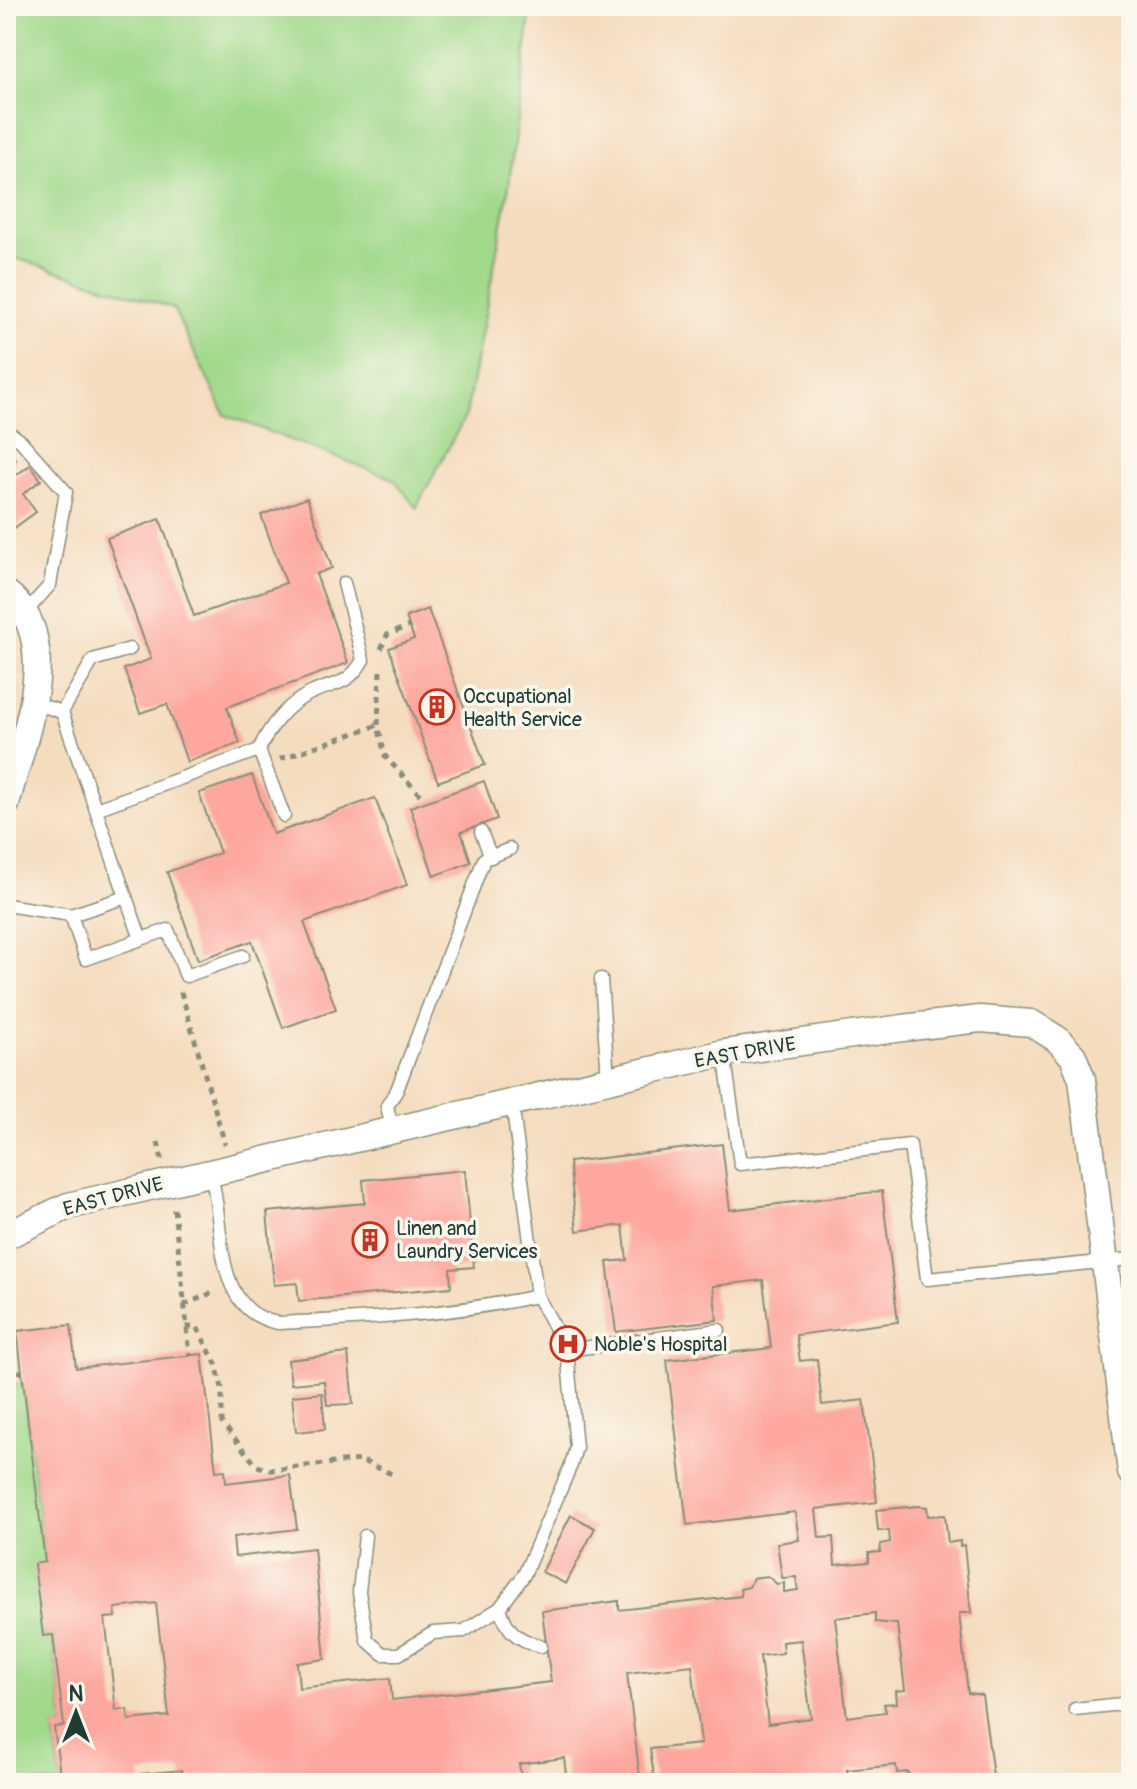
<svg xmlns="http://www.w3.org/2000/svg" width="1137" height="1789" font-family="Pangolin,sans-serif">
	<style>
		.green { fill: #a1d98b; stroke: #608b60; stroke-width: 2 }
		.building { fill: #fda79f; fill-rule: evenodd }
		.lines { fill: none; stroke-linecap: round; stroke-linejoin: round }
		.lane-casing { stroke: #8a8c79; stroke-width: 15 }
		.street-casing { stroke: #8a8c79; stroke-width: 29 }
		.path { stroke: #8a8c79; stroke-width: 5; stroke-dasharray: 6 6; stroke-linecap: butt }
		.lane { stroke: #fff; stroke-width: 12 }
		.street { stroke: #fff; stroke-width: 26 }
		.labels { text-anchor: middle; stroke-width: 7; stroke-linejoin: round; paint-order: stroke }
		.poi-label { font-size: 20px; fill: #1f3d34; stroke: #fbf7ec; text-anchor: start }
		.street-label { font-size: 20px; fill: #1f3d34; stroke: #fbf7ec }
	</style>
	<rect width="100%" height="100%" fill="#fbf7ec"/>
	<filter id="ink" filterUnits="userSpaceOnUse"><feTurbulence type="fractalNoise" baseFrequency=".0125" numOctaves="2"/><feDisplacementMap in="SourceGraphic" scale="16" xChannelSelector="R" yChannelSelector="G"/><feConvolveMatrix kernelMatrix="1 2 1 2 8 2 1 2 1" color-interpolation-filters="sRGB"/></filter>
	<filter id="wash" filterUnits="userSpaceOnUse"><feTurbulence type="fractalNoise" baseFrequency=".006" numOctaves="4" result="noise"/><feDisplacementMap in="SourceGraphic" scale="32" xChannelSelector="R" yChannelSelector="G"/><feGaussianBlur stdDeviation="1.8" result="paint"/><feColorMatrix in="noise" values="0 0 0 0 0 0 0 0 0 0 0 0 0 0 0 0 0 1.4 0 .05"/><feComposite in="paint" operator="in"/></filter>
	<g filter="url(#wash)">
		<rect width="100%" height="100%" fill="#f4dcbe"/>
		<g class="green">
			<polygon points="6,6 531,6 508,192 466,415 416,508 394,479 225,415 173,308 6,255"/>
			<polygon points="23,1383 45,1562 43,1636 53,1635 64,1726 54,1728 61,1783 6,1783 6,1384"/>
		</g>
		<g id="blocks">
			<g class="building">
				<polygon points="6,455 16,459 8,475 11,479 30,465 41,480 23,494 36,512 6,534"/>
				<polygon points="307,498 332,568 316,574 348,663 227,707 240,743 187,762 167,704 140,713 124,669 151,659 107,538 160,519 194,616 286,583 261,515"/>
				<polygon points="428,609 485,765 438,782 389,648 414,639 406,617"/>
				<polygon points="252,775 273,834 375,798 407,885 304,922 336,1009 283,1028 252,941 198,960 167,872 220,853 199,793"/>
				<polygon points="484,781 497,819 461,832 471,862 434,876 410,807"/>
				<path d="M722,1144L730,1210L882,1191L898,1322L796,1335L800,1361L817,1359L822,1405L864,1400L877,1502L816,1509L819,1538L833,1537L835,1565L869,1562V1553L880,1552L881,1544L890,1542L889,1531L878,1530L876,1510L919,1506L927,1507L928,1516L945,1515L948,1543L960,1541V1546L964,1545L971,1613H959L968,1693L982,1695L993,1776L978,1778L979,1783H917L909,1781L908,1772L897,1773L896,1765L847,1770L848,1783H567L564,1758L519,1764L522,1783H183L182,1770L141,1774L142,1783H61L54,1727L64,1726L53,1635L43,1636L34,1564L45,1562L17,1331L71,1325L76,1368L202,1354L216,1471L225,1470L226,1483L290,1475L297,1529L233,1537L235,1557L314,1548L325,1659L297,1663L299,1688L390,1678L392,1700L551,1682L542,1611L619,1601V1610L741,1596L740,1589L749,1587L753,1578L767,1576L777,1584L784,1583V1592L798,1590L796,1577L782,1578L777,1543L799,1540L795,1512L687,1525L667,1360L771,1348L763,1280L713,1286L717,1320L616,1332L607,1262L627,1260L623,1225L577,1231L569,1162ZM156,1603L169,1716L129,1720L127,1709L116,1710L105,1618L116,1617L115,1608ZM875,1613V1622L897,1624L905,1690L896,1691L897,1703L884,1704L886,1712L847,1717L835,1618ZM801,1640L811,1718L768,1724L760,1656L783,1653L782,1642ZM692,1665L701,1744L650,1749L654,1776L640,1778L627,1673Z"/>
				<polygon points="465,1170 474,1267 450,1269 451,1287 299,1301 297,1283 274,1285 267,1212 365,1203 363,1180"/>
				<polygon points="348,1353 353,1404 327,1405 324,1381 291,1384 288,1360"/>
				<polygon points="322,1393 325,1429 296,1432 292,1396"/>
				<polygon points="571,1515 595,1528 566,1584 542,1572"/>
			</g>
		</g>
	</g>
	<g filter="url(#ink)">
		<use href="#blocks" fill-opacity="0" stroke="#8a8c79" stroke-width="2"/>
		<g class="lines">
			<defs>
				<g id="lane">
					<polyline points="6,430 21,441 66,492 50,585 24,614"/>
					<polyline points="62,712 93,660 130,649"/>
					<polyline points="259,750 284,816"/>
					<path d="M96,809L259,750C269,727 287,704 311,693C336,682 348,686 363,660L344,583"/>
					<polyline points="481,832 491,857"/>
					<polyline points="6,905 71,915 126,897 62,712 31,702"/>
					<polyline points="71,915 86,959 141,939 126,897"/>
					<polyline points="141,939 168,930 186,976 243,956"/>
					<polyline points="601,979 608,1079"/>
					<polyline points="724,1053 740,1164 910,1145 927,1279 1131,1259"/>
					<polyline points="393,1132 387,1106 397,1090 484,859 510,849"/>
					<path d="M210,1171C226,1223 210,1311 278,1323C365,1319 451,1315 537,1296"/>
					<polyline points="567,1350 719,1330"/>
					<polyline points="365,1536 359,1592 367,1640 383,1654 399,1654 433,1633 464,1631 500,1608 524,1575 571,1465 576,1447 567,1350 537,1296 512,1102"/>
					<path d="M500,1608C507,1631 517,1640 541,1646"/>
					<polyline points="1075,1709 1131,1703"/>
				</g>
				<g id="street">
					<path d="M6,593C67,638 21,744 6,804"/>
					<polyline points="6,1236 68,1206 724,1053 903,1028 980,1019 1031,1023 1057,1039 1073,1056 1082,1079 1131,1472"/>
				</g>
			</defs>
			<use href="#lane" class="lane-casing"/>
			<use href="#street" class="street-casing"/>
			<g class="path">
				<polyline points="381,649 387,635 409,626"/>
				<polyline points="380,671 378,725 385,756 421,796"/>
				<polyline points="280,759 378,725"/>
				<polyline points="181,992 225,1144"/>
				<polyline points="158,1142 162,1160"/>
				<polyline points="174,1209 190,1355"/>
				<polyline points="184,1305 214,1292"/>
				<polyline points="186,1327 197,1327 216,1364 222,1388 222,1423 257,1466 271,1470 360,1460 392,1474"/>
				<polyline points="6,1372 22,1372"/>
			</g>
			<use href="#lane" class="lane"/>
			<use href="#street" class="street"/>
		</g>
	</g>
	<defs>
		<symbol id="building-ring" viewBox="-11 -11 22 22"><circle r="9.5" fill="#fbf7ec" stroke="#c8321e" stroke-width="1.5"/><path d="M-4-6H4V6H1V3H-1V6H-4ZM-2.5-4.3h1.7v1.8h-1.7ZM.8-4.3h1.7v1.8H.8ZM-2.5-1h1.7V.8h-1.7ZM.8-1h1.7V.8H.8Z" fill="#c8321e"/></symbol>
		<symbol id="hospital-ring" viewBox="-11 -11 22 22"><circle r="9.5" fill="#fbf7ec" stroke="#c8321e" stroke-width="1.5"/><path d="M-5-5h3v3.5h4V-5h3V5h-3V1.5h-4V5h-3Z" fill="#c8321e"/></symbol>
	</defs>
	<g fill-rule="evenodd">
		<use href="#building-ring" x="417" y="687" width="40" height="40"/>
		<use href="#building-ring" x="350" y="1220" width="40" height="40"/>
		<use href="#hospital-ring" x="548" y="1324" width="40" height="40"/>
	</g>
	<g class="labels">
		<g class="poi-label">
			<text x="463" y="703">Occupational<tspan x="463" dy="23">Health Service</tspan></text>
			<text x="396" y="1235">Linen and<tspan x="396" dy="23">Laundry Services</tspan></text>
			<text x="594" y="1351">Noble's Hospital</text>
		</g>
		<g class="street-label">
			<text transform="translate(745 1052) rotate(-10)" y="7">EAST DRIVE</text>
			<text transform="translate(113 1196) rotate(-15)" y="7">EAST DRIVE</text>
		</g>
	</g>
	<rect width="1137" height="1789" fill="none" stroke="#fbf7ec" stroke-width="32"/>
	<g transform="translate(76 1713)" stroke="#fbf7ec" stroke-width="6" paint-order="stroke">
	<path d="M0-6L14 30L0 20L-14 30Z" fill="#1f3d34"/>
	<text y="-12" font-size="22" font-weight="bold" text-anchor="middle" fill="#1f3d34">N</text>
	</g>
</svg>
